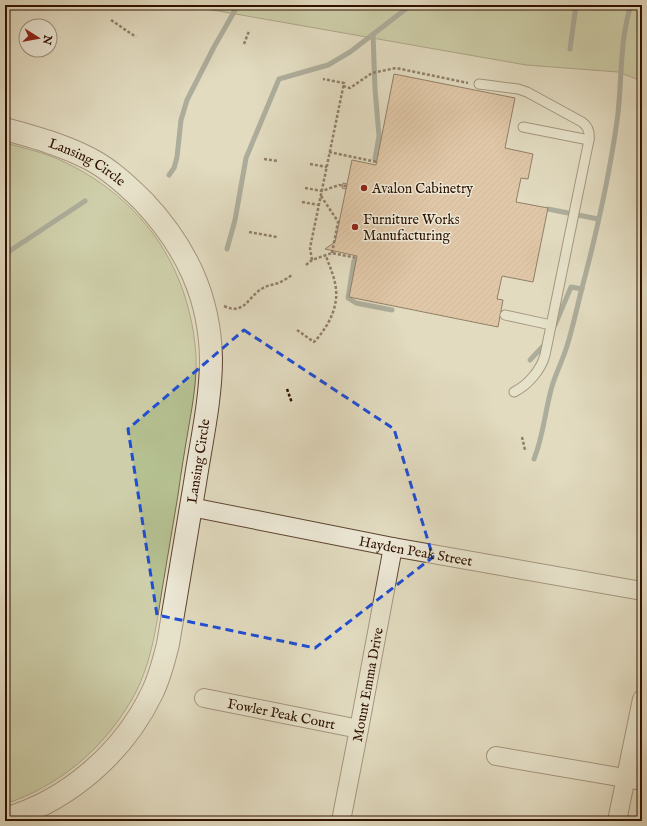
<svg xmlns="http://www.w3.org/2000/svg" width="647" height="826" font-family="'IM FELL English',serif">
	<style>
		.grass { fill: #b5c091; stroke: #726848 }
		.lines { fill: none; stroke-linecap: round; stroke-linejoin: round }
		.stream { stroke: #6d766f; stroke-width: 5 }
		.building { fill: url(#building-hatch); stroke: #2f1100 }
		.service-casing { stroke: #5c4430; stroke-width: 11 }
		.minor-casing { stroke: #5c4430; stroke-width: 20 }
		.tertiary-casing { stroke: #5c4430; stroke-width: 24 }
		.path { stroke: #2f1100; stroke-width: 2.5; stroke-dasharray: 3 2; stroke-linecap: butt }
		.service { stroke: #ece8d6; stroke-width: 9 }
		.minor { stroke: #ece8d6; stroke-width: 18 }
		.tertiary { stroke: #ece8d6; stroke-width: 22 }
		.marked { fill: none; stroke: #1d4ed8; stroke-width: 3; stroke-dasharray: 8 5; stroke-linejoin: round }
		.poi-dot { fill: #8f2418; stroke: #ece8d6; stroke-width: 1.5 }
		.labels { text-anchor: middle; stroke-width: 3; stroke-linejoin: round; paint-order: stroke }
		.street-label { font-size: 14px; fill: #2f1100; stroke: #ece8d6 }
		.poi-label { font-size: 14px; fill: #2f1100; stroke: #ece8d6; text-anchor: start }
	</style>
	<defs>
		<pattern id="building-hatch" width="6" height="6" patternUnits="userSpaceOnUse"><rect width="6" height="6" fill="#ddaf89"/><path d="M-1 1l2-2M0 6l6-6M5 7l2-2" fill="none" stroke="#be9674"/></pattern>
	</defs>
	<rect width="100%" height="100%" fill="#e2dbc0"/>
	<filter id="stains"><feTurbulence type="fractalNoise" baseFrequency=".005" numOctaves="4"/><feColorMatrix values="0 0 0 0 .2 0 0 0 0 .09 0 0 0 0 .02 0 0 0 .5 -.17"/></filter>
	<radialGradient id="worn" r=".72"><stop offset=".6" stop-color="#630" stop-opacity="0"/><stop offset="1" stop-color="#630" stop-opacity=".3"/></radialGradient>
	<g class="grass">
		<polygon points="207,5 642,5 642,81 618,72 526,65 207,9"/>
		<path d="M5,143C21,147 37,151 53,157C106,179 151,218 175,271C187,297 194,326 196,355C197,379 193,402 189,425C185,449 181,472 178,495C173,527 167,558 162,590C156,628 151,667 131,701C102,750 59,786 5,804Z"/>
	</g>
	<g class="lines">
		<g class="stream">
			<polyline points="373,34 375,89 379,136 375,159"/>
			<polyline points="570,49 576,5"/>
			<polyline points="169,175 174,168 177,157 181,120 187,100 214,47 238,5"/>
			<polyline points="548,209 598,219"/>
			<polyline points="227,249 235,220 246,158 279,79 328,65 350,52 411,5"/>
			<polyline points="5,254 85,201"/>
			<polyline points="354,261 348,298 356,303 392,310"/>
			<polyline points="555,325 571,287 582,289"/>
			<polyline points="530,360 546,343"/>
			<path d="M534,459C544,435 545,408 553,383C557,371 563,359 567,346C573,327 577,307 582,288C596,235 608,182 616,128C623,87 618,45 631,5L642,6"/>
		</g>
	</g>
	<g class="building">
		<polygon points="394,74 515,98 505,148 533,154 528,179 521,178 516,202 548,208 533,282 502,276 497,299 503,300 498,327 349,297 357,256 325,249 335,242 352,160 376,165"/>
		<polygon points="343,183 347,184 346,189 342,188"/>
	</g>
	<g class="lines">
		<defs>
			<g id="service">
				<path d="M479,84L518,89L527,92L582,122C589,127 590,133 589,140L545,355C541,370 528,385 514,392"/>
				<polyline points="523,127 589,140"/>
				<polyline points="505,315 551,325"/>
			</g>
			<g id="minor">
				<path id="s1" d="M191,507L393,547L642,591"/>
				<path id="s2" d="M204,698L359,729"/>
				<polyline points="496,756 642,781"/>
				<path id="s3" d="M341,821L359,729L393,547"/>
				<polyline points="617,821 642,699"/>
			</g>
			<g id="tertiary">
				<path id="s4" d="M5,129C34,137 63,145 90,159C111,170 128,186 144,202C186,247 210,297 211,359C211,400 201,443 195,483C186,537 177,590 168,644C164,660 160,677 152,693C124,752 68,801 5,819"/>
			</g>
		</defs>
		<use href="#service" class="service-casing"/>
		<use href="#minor" class="minor-casing"/>
		<use href="#tertiary" class="tertiary-casing"/>
		<g class="path">
			<polyline points="88,5 96,10"/>
			<polyline points="111,20 136,37"/>
			<polyline points="244,44 249,31"/>
			<polyline points="343,86 350,88 372,73 396,68 468,83"/>
			<polyline points="329,152 377,162"/>
			<polyline points="264,159 278,161"/>
			<polyline points="310,164 327,167"/>
			<polyline points="305,188 322,191 339,185 346,186"/>
			<polyline points="321,196 339,223"/>
			<polyline points="302,202 319,205"/>
			<polyline points="249,232 277,237"/>
			<polyline points="332,253 338,222"/>
			<polyline points="312,260 310,248 344,83 323,79"/>
			<polyline points="306,265 312,260 332,253 357,258"/>
			<path d="M224,306C245,316 248,296 263,288C268,285 273,285 278,283C283,281 288,278 292,275"/>
			<path d="M297,330L314,342C329,326 340,305 335,283C333,273 329,265 326,256"/>
			<polyline points="287,389 292,403"/>
			<polyline points="522,437 525,450"/>
		</g>
		<use href="#service" class="service"/>
		<use href="#minor" class="minor"/>
		<use href="#tertiary" class="tertiary"/>
	</g>
	<path d="M0 0H647V826H0ZM244,330L394,429L433,557L315,648L157,615L128,429Z" fill="#e2dbc0" fill-opacity=".55" fill-rule="evenodd"/>
	<path class="marked" d="M244,330L394,429L433,557L315,648L157,615L128,429Z"/>
	<g class="poi-dot">
		<circle cx="364" cy="188" r="4"/>
		<circle cx="355" cy="227" r="4"/>
	</g>
	<g class="labels">
		<g class="street-label">
			<text dy="5" stroke="none"><textPath href="#s4" startOffset="89">Lansing Circle</textPath></text>
			<text transform="translate(198 461) rotate(-81)" y="5">Lansing Circle</text>
			<text dy="5" stroke="none"><textPath href="#s1" startOffset="229">Hayden Peak Street</textPath></text>
			<text dy="5" stroke="none"><textPath href="#s3" startOffset="139">Mount Emma Drive</textPath></text>
			<text dy="5" stroke="none"><textPath href="#s2" startOffset="79">Fowler Peak Court</textPath></text>
		</g>
		<g class="poi-label">
			<text x="372" y="193">Avalon Cabinetry</text>
			<text x="363" y="224">Furniture Works<tspan x="363" dy="16">Manufacturing</tspan></text>
		</g>
	</g>
	<rect width="647" height="826" fill="none" stroke="#e2dbc0" stroke-width="20"/>
	<rect x="6" y="6" width="635" height="814" fill="none" stroke="#2f1100" stroke-width="2"/>
	<rect x="10" y="10" width="627" height="806" fill="none" stroke="#2f1100"/>
	<g transform="translate(38 38) rotate(101)"><circle r="19" fill="#ece8d6" stroke="#a09280"/>
	<path d="M0-3L7 15L0 10L-7 15Z" fill="#8f2418"/>
	<text y="-6" font-size="11" font-weight="bold" text-anchor="middle" fill="#2f1100">N</text>
	</g>
	<rect width="100%" height="100%" filter="url(#stains)"/>
	<rect width="100%" height="100%" fill="url(#worn)"/>
</svg>
